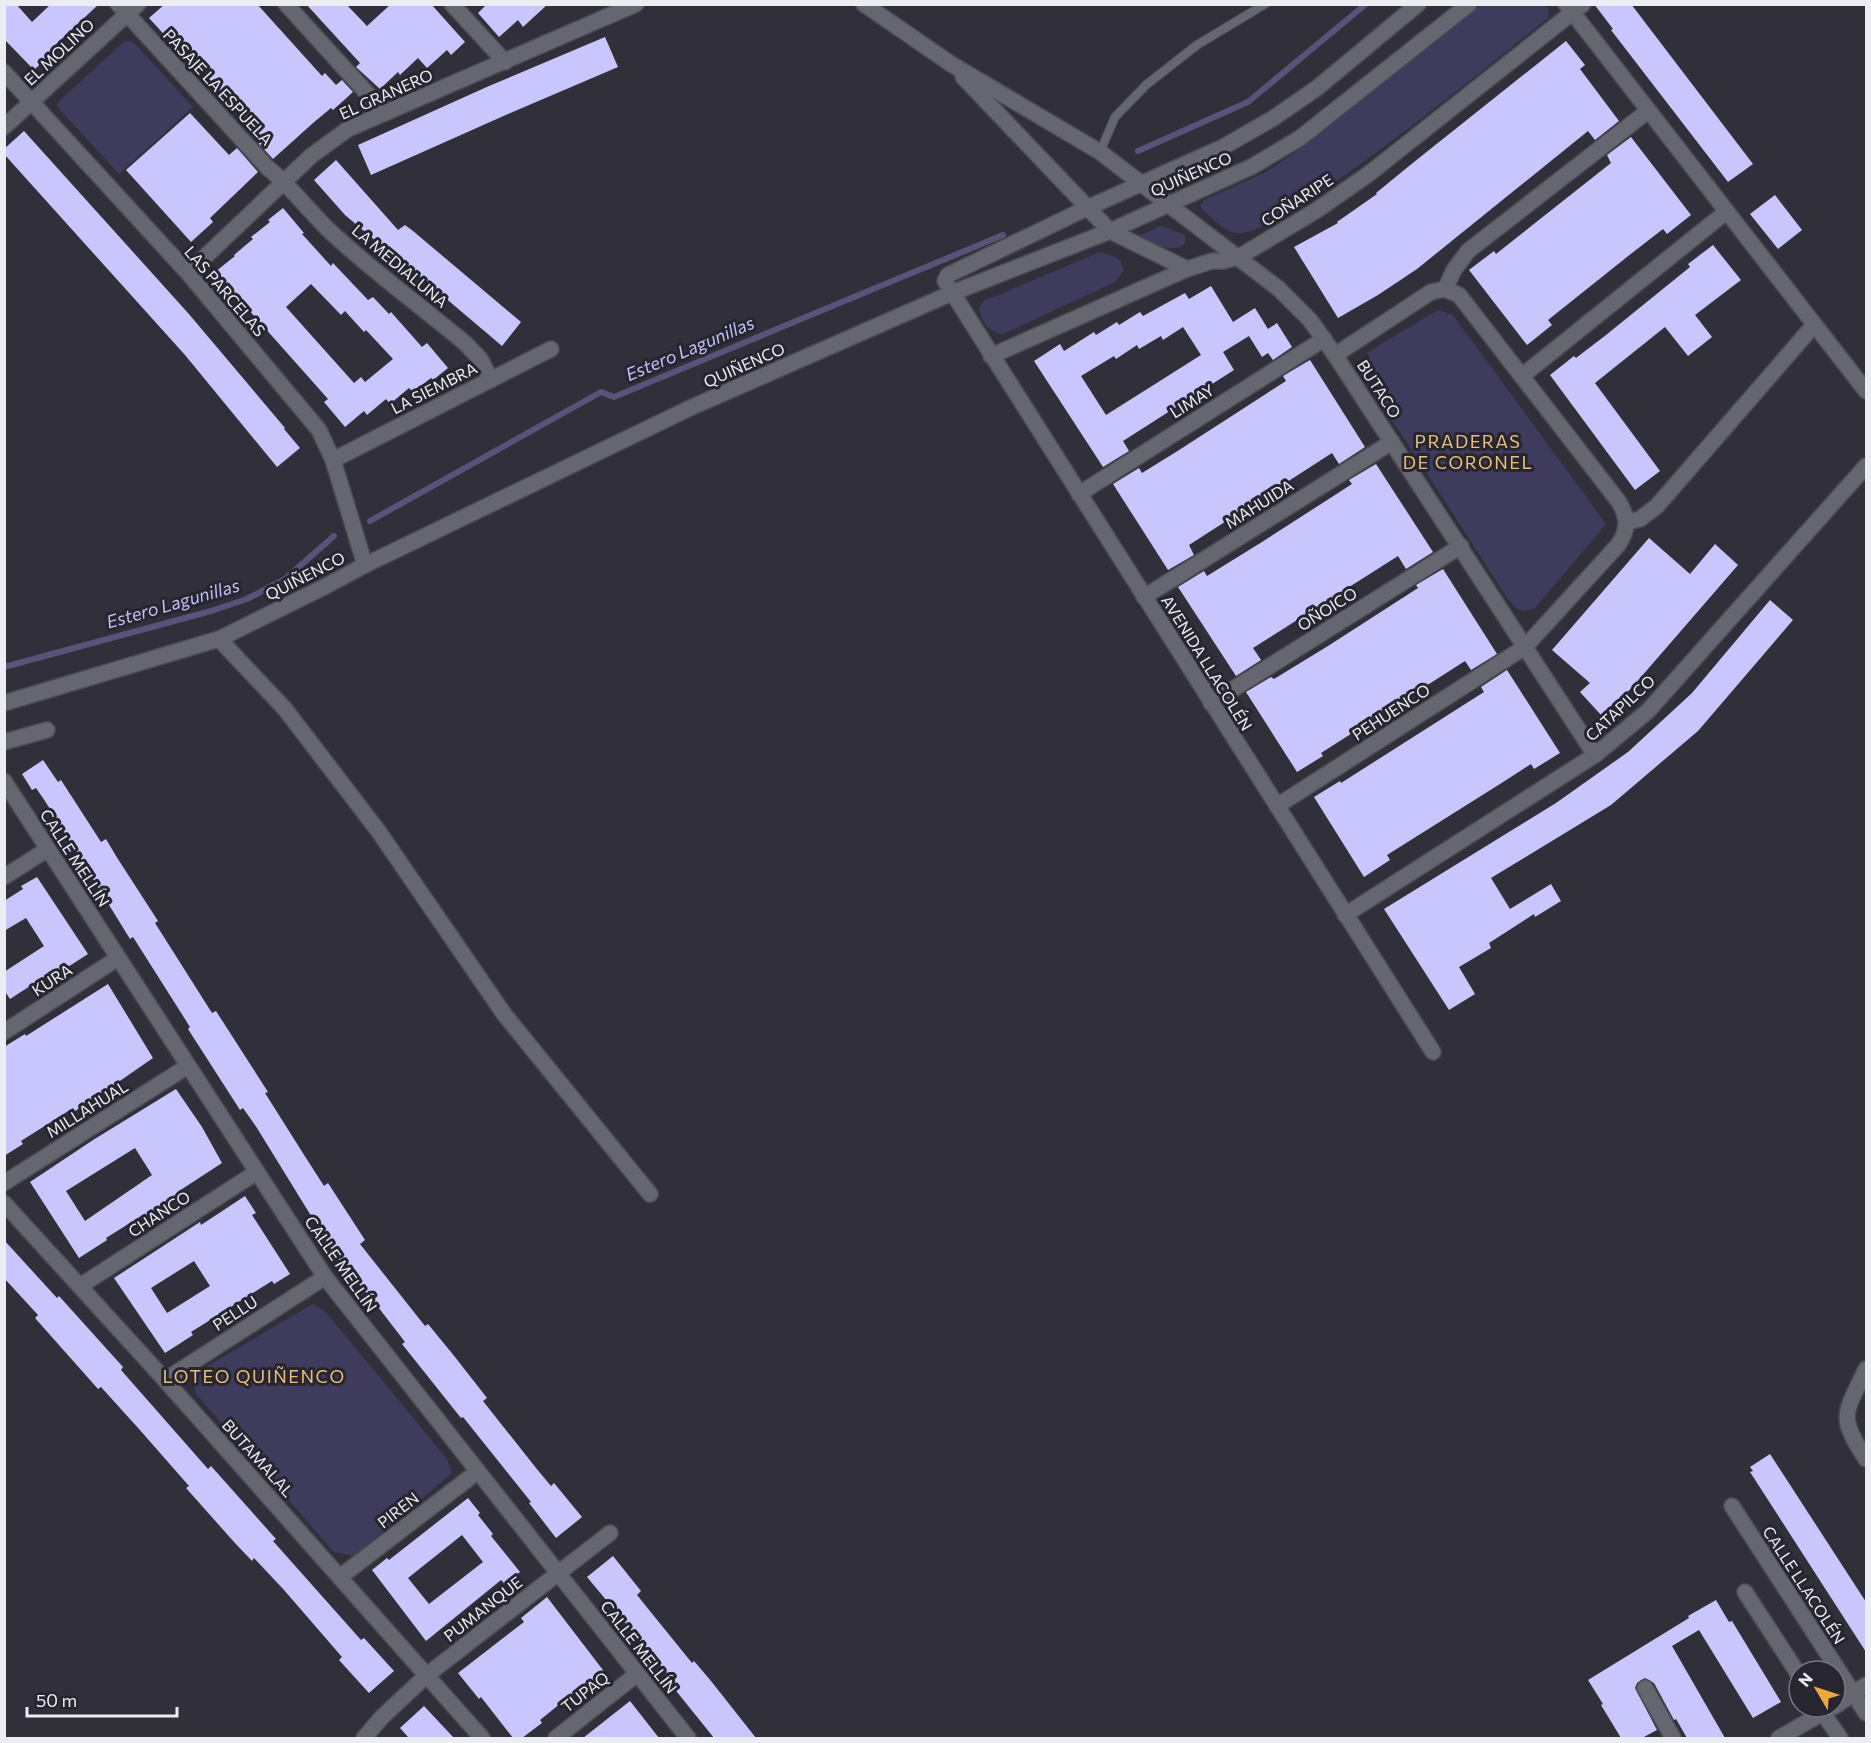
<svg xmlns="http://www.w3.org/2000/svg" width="1871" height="1743" font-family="Commissioner,sans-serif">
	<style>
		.green { fill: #3e3b5d }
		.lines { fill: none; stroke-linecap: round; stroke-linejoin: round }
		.stream { stroke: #5b527a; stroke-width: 6 }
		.building { fill: #c9c6fd; fill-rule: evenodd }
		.lane-casing { stroke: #4c4b53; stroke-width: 10 }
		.street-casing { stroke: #4c4b53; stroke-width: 18 }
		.lane { stroke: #666671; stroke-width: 8 }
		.street { stroke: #666671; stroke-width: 15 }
		.labels { text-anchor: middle; stroke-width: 6; stroke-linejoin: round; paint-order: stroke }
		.street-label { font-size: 16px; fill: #ececf3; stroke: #272630 }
		.water-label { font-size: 18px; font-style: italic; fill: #c1bef4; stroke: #272630 }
		.neighbourhood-label { font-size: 18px; letter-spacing: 1.5px; fill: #eabe7a; stroke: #272630 }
	</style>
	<rect width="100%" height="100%" fill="#31303a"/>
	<g class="green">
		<path d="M1482,4L1544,5L1549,10L1548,18C1505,52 1276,242 1236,233C1224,231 1207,215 1200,206L1204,200L1266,172L1303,147Z"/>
		<polygon points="125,41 133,42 193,107 119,174 60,110 58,105 59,101"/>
		<path d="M1161,226L1185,235L1186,242C1176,255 1156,244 1142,240L1137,237Z"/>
		<path d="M1100,252C1113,256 1121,257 1124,270L1115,282L1003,334C988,332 981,322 979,308L984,301Z"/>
		<path d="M1438,310L1453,315L1606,524L1535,608C1521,614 1517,610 1508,599L1372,389L1368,352Z"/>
		<polygon points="313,1304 325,1311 447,1459 452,1473 354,1556 334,1552 196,1394 192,1375"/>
	</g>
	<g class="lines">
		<g class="stream">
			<polyline points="1138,151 1248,102 1366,4"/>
			<polyline points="370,521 601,392 614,397 1003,235"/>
			<polyline points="4,667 211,611 247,599 285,579 334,536"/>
		</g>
	</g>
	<g class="building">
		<polygon points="4,4 16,4 32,22 51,4 99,4 53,47 56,49 34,70 4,39"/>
		<polygon points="165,4 257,4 322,76 325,73 336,85 342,80 353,92 333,110 331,108 313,123 273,159 251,135 256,131 174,40 171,42 149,18"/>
		<polygon points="306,4 346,4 367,26 391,4 431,4 465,42 451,55 447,50 427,68 418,58 400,75 398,72 380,89 356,67 360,63"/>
		<polygon points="487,4 548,4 523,27 518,20 499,37 478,13"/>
		<polygon points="1594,4 1631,4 1753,164 1728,182 1611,30 1613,29"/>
		<polygon points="605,37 618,67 508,114 371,175 358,145 489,86"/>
		<polygon points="1566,41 1585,65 1580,69 1619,121 1595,140 1588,131 1417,269 1378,295 1338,318 1294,247 1338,223 1337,222 1377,194 1376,193 1414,162"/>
		<polygon points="190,113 229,155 237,148 258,172 210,218 213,222 191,242 126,170"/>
		<polygon points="24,131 188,313 285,428 284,429 300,448 277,467 185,355 4,154 4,149"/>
		<polygon points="1631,137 1691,215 1667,234 1663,229 1632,253 1548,320 1552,325 1527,345 1469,270 1494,251 1496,254 1611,163 1607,155"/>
		<polygon points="336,160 398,230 405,225 413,231 521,322 502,346 390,251 389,252 345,215 314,180"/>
		<polygon points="1775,195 1802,230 1778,249 1750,214"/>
		<path d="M283,208L304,233L302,234L331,266L333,263L368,300L373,297L389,314L391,312L422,347L427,343L448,368L433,380L431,378L413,392L409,388L390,404L386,399L367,415L364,411L345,427L324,402L328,399L215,272L235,256L234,255L253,239L251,237L270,222L268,220ZM311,284L341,315L345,311L364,332L366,330L393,359L365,382L361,377L354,383L286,307Z"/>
		<polygon points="1713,245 1741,280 1695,315 1712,337 1688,356 1665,327 1595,383 1660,471 1635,490 1550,375 1574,356 1576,358 1606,335 1690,267 1688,264"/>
		<path d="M1211,286L1233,322L1255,308L1268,329L1277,323L1292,347L1273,360L1268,353L1262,357L1249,336L1223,352L1234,370L1123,441L1129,451L1103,467L1034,361L1060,344L1064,351L1094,332L1096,335L1117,322L1119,325L1140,312L1143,316L1185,293L1189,299ZM1183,327L1201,355L1106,415L1081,376L1114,356L1116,359L1137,345L1139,349L1161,336L1163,340Z"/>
		<polygon points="1310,360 1365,447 1339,464 1332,453 1189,545 1194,555 1168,570 1113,484 1139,468 1142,473 1176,452 1286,381 1283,376"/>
		<polygon points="1376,464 1433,552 1406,569 1398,556 1253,648 1261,660 1236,676 1178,587 1204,571 1207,576 1262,542 1352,484 1349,480"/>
		<polygon points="1649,538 1690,574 1715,544 1738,565 1641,677 1623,697 1622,696 1601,715 1580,692 1590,683 1552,650"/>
		<polygon points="1443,569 1497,654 1471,670 1465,661 1321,753 1323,756 1297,772 1246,692 1271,677 1274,679 1328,646 1418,588 1416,585"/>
		<polygon points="1770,600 1793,620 1698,731 1611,805 1491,878 1510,909 1551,884 1561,901 1535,917 1534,914 1489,943 1491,948 1459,967 1475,994 1449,1010 1384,909 1556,803 1628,752 1692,693"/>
		<polygon points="1507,670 1560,753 1534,769 1531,764 1500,784 1387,855 1390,860 1364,877 1314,797 1340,781 1341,783 1484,692 1481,687"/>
		<polygon points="43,760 58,782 61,780 101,842 106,839 116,856 158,921 155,923 212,1013 216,1011 268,1092 265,1093 306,1158 324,1186 328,1183 352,1220 365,1240 360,1244 425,1326 428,1324 455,1357 487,1398 483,1401 536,1468 551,1486 554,1483 582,1517 556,1538 529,1503 531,1502 463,1417 461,1418 449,1403 402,1344 405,1342 375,1303 337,1258 257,1128 243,1108 240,1110 188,1029 190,1027 133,937 130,939 45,801 36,788 32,790 22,774"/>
		<polygon points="37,877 88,954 60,972 58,968 10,999 4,990 4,972 44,946 26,918 4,931 4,901 23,889 21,886"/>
		<polygon points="108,984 153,1058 91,1101 75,1111 73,1108 21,1141 23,1144 4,1156 4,1047 25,1034 26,1036"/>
		<path d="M176,1089L202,1127L222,1163L179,1191L182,1196L143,1219L141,1216L106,1238L107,1240L79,1258L30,1182L93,1140ZM135,1148L152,1175L85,1221L66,1191Z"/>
		<path d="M245,1196L256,1213L252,1215L290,1274L274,1284L272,1281L226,1310L191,1332L193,1335L165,1353L114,1278L200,1222L201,1225ZM194,1261L210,1286L167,1313L151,1288Z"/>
		<polygon points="4,1240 57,1298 59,1296 123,1367 121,1370 208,1469 211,1466 276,1539 273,1541 361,1640 364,1638 394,1671 369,1693 339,1660 342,1657 284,1590 254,1558 252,1561 234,1542 186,1488 189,1486 139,1429 101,1387 98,1389 35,1318 38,1315 4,1278"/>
		<polygon points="1770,1454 1866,1602 1866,1652 1750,1472 1753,1471 1750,1467"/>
		<path d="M468,1498L480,1513L478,1515L493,1534L491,1536L520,1572L505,1584L501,1580L426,1641L372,1570L387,1558L389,1560ZM462,1535L483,1562L429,1604L408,1578Z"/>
		<polygon points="613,1556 641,1591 637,1595 692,1663 694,1661 711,1681 756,1738 714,1738 669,1682 672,1679 587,1577"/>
		<polygon points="547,1597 606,1674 591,1686 587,1682 540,1720 542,1723 522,1738 513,1738 481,1697 479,1699 458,1673 524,1622 521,1618"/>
		<polygon points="1716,1600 1729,1622 1732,1621 1781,1702 1753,1718 1699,1630 1672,1646 1725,1738 1687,1738 1676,1719 1674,1720 1654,1683 1645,1678 1637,1683 1635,1688 1657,1730 1642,1738 1621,1738 1601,1705 1603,1704 1588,1680 1689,1618 1688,1616"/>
		<polygon points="630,1701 659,1738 583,1738"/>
		<polygon points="424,1706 454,1738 409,1738 400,1728"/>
	</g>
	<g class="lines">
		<defs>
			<polyline id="lane" points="1100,152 1115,117 1146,85 1197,45 1265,4"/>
			<g id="street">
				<path d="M118,4L268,168C292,187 310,213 333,234C375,273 422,307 466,344L481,360L491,380"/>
				<polyline points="286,4 385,113"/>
				<polyline points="452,4 505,62"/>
				<polyline points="864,4 951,64 1100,152 1279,289 1310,320 1335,355 1595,755"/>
				<polyline points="1418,4 1317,88 1272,119 1223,147 1087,208 948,275 945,281 1433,1052"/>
				<polyline points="1566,4 1866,391"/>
				<polyline points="4,72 188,273 319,430 333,460 365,565"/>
				<polyline points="963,77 1110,231 1187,269"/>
				<polyline points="4,127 138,4"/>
				<polyline points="188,273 311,156 348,129 636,4"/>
				<polyline points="1445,289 1454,270 1468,251 1648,111"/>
				<polyline points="991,356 1187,269 1212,261 1223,261 1239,257 1317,210 1370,173 1583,4"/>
				<polyline points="1522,376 1726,212"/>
				<polyline points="333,460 551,349"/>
				<polyline points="1079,494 1324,339"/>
				<polyline points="1627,522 1640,519 1657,506 1814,325"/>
				<polyline points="1144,597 1392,442"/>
				<polyline points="219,639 285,709 379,832 504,1014 650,1194"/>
				<polyline points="4,703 219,639 324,587 365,565 690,408 952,293 1110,231 1253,166 1300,138 1469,4"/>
				<polyline points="1211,703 1461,546"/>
				<polyline points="4,742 47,730"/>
				<polyline points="4,781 325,1277 688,1738"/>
				<path d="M1277,806L1525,647L1618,545C1629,530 1628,517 1619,502L1459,295L1445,289L1431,292L1335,355"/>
				<polyline points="4,877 48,849"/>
				<polyline points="1345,915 1595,755 1648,711 1866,466"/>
				<polyline points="4,1032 118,958"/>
				<polyline points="4,1183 188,1066"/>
				<polyline points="4,1203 165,1380 482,1738"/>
				<polyline points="80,1286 257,1172"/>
				<path d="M1866,1369C1845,1414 1837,1415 1866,1459"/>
				<polyline points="165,1380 325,1277"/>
				<polyline points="1732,1506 1866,1713"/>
				<polyline points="340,1577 477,1472"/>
				<polyline points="1745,1592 1799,1675"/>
				<polyline points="1645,1688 1673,1738"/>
				<polyline points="1835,1706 1866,1685"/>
				<polyline points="1819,1707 1840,1738"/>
				<polyline points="364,1738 382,1717 427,1675 610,1533"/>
				<polyline points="556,1738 637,1674"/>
				<polyline points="1779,1738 1833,1707"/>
			</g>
		</defs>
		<use href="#lane" class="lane-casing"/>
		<use href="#street" class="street-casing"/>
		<use href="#lane" class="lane"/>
		<use href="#street" class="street"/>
	</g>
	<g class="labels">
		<g class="street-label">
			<text transform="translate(59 52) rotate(-43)" y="6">EL MOLINO</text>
			<text transform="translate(218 87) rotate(47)" y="6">PASAJE LA ESPUELA</text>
			<text transform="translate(386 94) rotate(-24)" y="6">EL GRANERO</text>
			<text transform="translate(1191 174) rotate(-24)" y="6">QUIÑENCO</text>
			<text transform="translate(1297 200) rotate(-33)" y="6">COÑARIPE</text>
			<text transform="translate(400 266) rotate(40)" y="6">LA MEDIALUNA</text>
			<text transform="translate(225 291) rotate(49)" y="6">LAS PARCELAS</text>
			<text transform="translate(744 365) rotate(-24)" y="6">QUIÑENCO</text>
			<text transform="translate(434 388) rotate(-27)" y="6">LA SIEMBRA</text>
			<text transform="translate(1379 389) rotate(57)" y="6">BUTACO</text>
			<text transform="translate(1192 401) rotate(-32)" y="6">LIMAY</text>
			<text transform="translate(1259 504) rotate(-32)" y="6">MAHUIDA</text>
			<text transform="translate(305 576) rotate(-27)" y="6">QUIÑENCO</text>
			<text transform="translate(1327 609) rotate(-32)" y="6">OÑOICO</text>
			<text transform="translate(1207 663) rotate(58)" y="6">AVENIDA LLACOLÉN</text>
			<text transform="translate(1620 708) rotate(-43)" y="6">CATAPILCO</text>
			<text transform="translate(1391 712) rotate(-33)" y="6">PEHUENCO</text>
			<text transform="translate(75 858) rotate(57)" y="6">CALLE MELLÍN</text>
			<text transform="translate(52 980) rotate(-33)" y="6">KURA</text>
			<text transform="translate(87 1109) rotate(-32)" y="6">MILLAHUAL</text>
			<text transform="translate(159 1214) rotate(-33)" y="6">CHANCO</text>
			<text transform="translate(341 1264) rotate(55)" y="6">CALLE MELLÍN</text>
			<text transform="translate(235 1313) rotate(-33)" y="6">PELLU</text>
			<text transform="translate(258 1458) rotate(48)" y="6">BUTAMALAL</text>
			<text transform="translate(398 1510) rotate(-38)" y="6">PIREN</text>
			<text transform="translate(1804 1585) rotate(57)" y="6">CALLE LLACOLÉN</text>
			<text transform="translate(483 1609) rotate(-38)" y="6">PUMANQUE</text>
			<text transform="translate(639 1647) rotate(52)" y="6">CALLE MELLÍN</text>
			<text transform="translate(585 1692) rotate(-38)" y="6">TUPAQ</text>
		</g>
		<g class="water-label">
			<text transform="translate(690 349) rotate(-23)" y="6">Estero Lagunillas</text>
			<text transform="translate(173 604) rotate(-16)" y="6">Estero Lagunillas</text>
		</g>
		<g class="neighbourhood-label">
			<text x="1468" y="448">PRADERAS<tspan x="1468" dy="21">DE CORONEL</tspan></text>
			<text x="254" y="1383">LOTEO QUIÑENCO</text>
		</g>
	</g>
	<rect width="1871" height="1743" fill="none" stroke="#ececf3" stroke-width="12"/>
	<g transform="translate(1817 1689) rotate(309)"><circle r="28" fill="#272630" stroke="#76757e" stroke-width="1.5"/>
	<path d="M0-4.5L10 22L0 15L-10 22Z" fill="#eaaa39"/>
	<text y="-9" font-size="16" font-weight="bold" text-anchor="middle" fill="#ececf3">N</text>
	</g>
	<path d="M27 1707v9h150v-9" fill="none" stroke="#ececf3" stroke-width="3"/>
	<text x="36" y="1707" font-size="18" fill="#ececf3" stroke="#272630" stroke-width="4.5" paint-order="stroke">50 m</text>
</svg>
